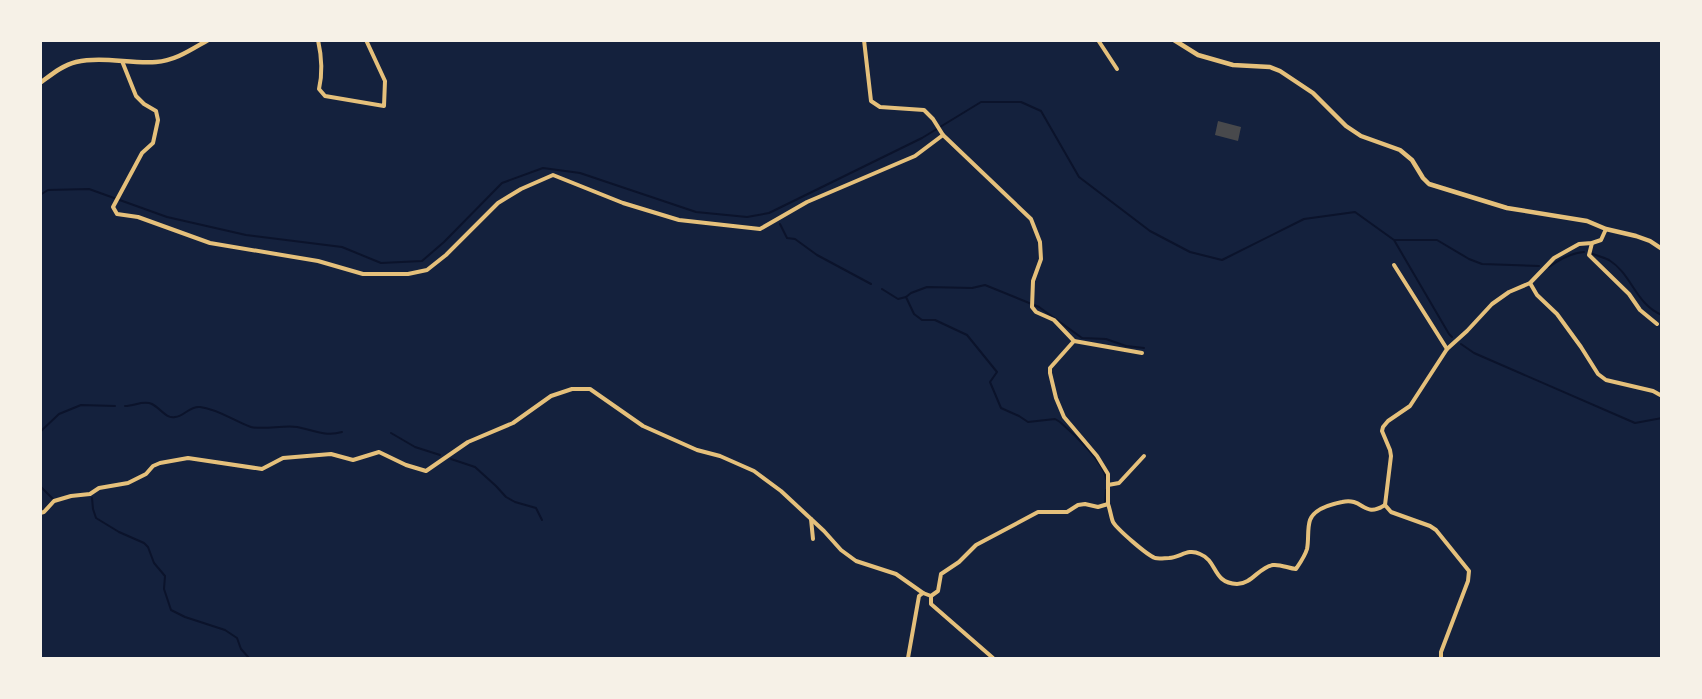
<svg xmlns="http://www.w3.org/2000/svg" width="1702" height="699" font-family="'Varela Round',sans-serif">
	<style>
		.lines { fill: none; stroke-linecap: round; stroke-linejoin: round }
		.stream { stroke: #0b132b; stroke-width: 2 }
		.building { fill: #48494c }
		.minor { stroke: #e5c07b; stroke-width: 4 }
		.tertiary { stroke: #e5c07b; stroke-width: 4.5 }
	</style>
	<rect width="100%" height="100%" fill="#14213d"/>
	<g class="lines">
		<g class="stream">
			<polyline points="40,195 48,190 89,189 167,217 246,235 342,247 381,263 422,261 444,242 502,183 543,168 580,173 696,212 747,217 769,213 922,138 981,102 1021,102 1041,111 1079,177 1150,231 1190,252 1222,260 1304,219 1355,212 1394,240 1449,334 1452,337"/>
			<polyline points="780,224 787,238 795,239 817,255 871,284"/>
			<polyline points="1395,240 1437,240 1469,259 1482,264 1539,266"/>
			<path d="M1590,253C1596,255 1603,257 1609,260C1632,274 1635,304 1662,315"/>
			<path d="M1549,267C1560,259 1571,253 1584,252"/>
			<polyline points="882,289 898,299 906,297 911,293 927,287 972,288 985,285 1039,307 1082,338 1106,339 1126,346 1144,348"/>
			<path d="M906,297L914,314L922,320H935L967,335L997,372L990,382L1001,408L1019,416L1028,422L1055,419L1060,422C1073,433 1104,462 1106,479"/>
			<polyline points="1461,344 1474,353 1635,423 1662,418"/>
			<path d="M125,406C135,406 143,400 152,404C160,408 166,419 175,417C185,416 189,406 200,407C218,409 234,421 251,427C263,430 284,425 297,427C313,430 325,437 342,432"/>
			<polyline points="40,432 59,414 81,405 115,406"/>
			<polyline points="391,433 415,447 440,455"/>
			<polyline points="451,459 475,467 496,486 506,497 515,502 536,508 542,520"/>
			<polyline points="40,486 54,500"/>
			<polyline points="92,498 93,509 96,518 119,532 144,543 148,547 154,563 165,576 164,589 171,610 185,617 225,630 237,638 241,649 249,658"/>
			<polyline points="1105,503 1106,490"/>
		</g>
	</g>
	<polygon class="building" points="1218,121 1241,127 1238,141 1215,135"/>
	<g class="lines">
		<g class="minor">
			<path d="M318,40C322,58 323,72 319,89L325,96L384,106L385,81L366,40"/>
			<polyline points="864,40 871,101 880,107 924,110 933,119 943,135 1031,219 1040,242 1041,259 1033,281 1032,307 1036,312 1054,320 1074,341 1050,368 1050,373 1056,398 1064,417 1097,456 1108,474 1108,504 1098,507 1085,504 1078,505 1067,512 1038,512 976,545 959,562 941,574 938,591 931,596"/>
			<polyline points="1098,40 1117,69"/>
			<polyline points="122,61 136,96 144,104 156,111 158,120 153,143 142,153 113,207 117,214 138,217 210,243 318,261 363,274 408,274 427,270 446,255 498,203 521,189 553,175 623,203 679,220 760,229 807,202 915,156 943,135"/>
			<polyline points="1592,243 1589,255 1629,294 1640,310 1657,324"/>
			<polyline points="1394,265 1447,349"/>
			<polyline points="1530,283 1537,295 1557,314 1581,347 1598,374 1606,380 1653,391 1662,396"/>
			<polyline points="1074,341 1142,353"/>
			<polyline points="1108,485 1119,483 1144,456"/>
			<path d="M1108,504C1110,509 1111,517 1113,522C1118,530 1147,555 1155,558C1159,559 1165,558 1169,558C1181,557 1188,548 1200,554C1218,561 1212,583 1237,584C1252,584 1259,567 1273,565C1280,564 1288,568 1296,569C1300,563 1305,556 1307,549C1309,540 1307,529 1310,520C1314,509 1332,504 1342,502C1364,497 1363,519 1385,505"/>
			<polyline points="40,513 44,512 54,501 71,496 90,494 99,488 128,483 146,474 153,466 160,463 188,458 262,469 283,458 331,454 353,460 379,452 406,465 426,471 468,442 513,423 551,396 572,389 590,389 643,426 697,450 720,456 754,471 781,491 824,531 841,550 856,561 896,574 923,593 919,596 908,658"/>
			<polyline points="811,519 813,539"/>
			<polyline points="923,593 931,596 931,604 993,658"/>
			<polyline points="1441,658 1441,652 1468,581 1469,571 1436,530 1430,526 1391,512 1385,505 1391,456 1390,450 1382,431 1383,427 1388,421 1410,406 1447,349 1467,331 1492,304 1509,292 1530,283 1554,258 1579,244 1592,243 1601,240 1606,229"/>
		</g>
		<g class="tertiary">
			<polyline points="1174,40 1198,55 1233,65 1270,67 1280,71 1313,93 1346,126 1361,136 1400,150 1412,160 1423,178 1429,184 1507,208 1587,221 1606,229 1636,236 1650,241 1662,249"/>
			<path d="M40,83C51,75 63,65 76,62C102,56 130,64 156,62C175,61 192,49 208,40"/>
		</g>
	</g>
	<rect width="1702" height="699" fill="none" stroke="#f6f1e7" stroke-width="84"/>
</svg>
